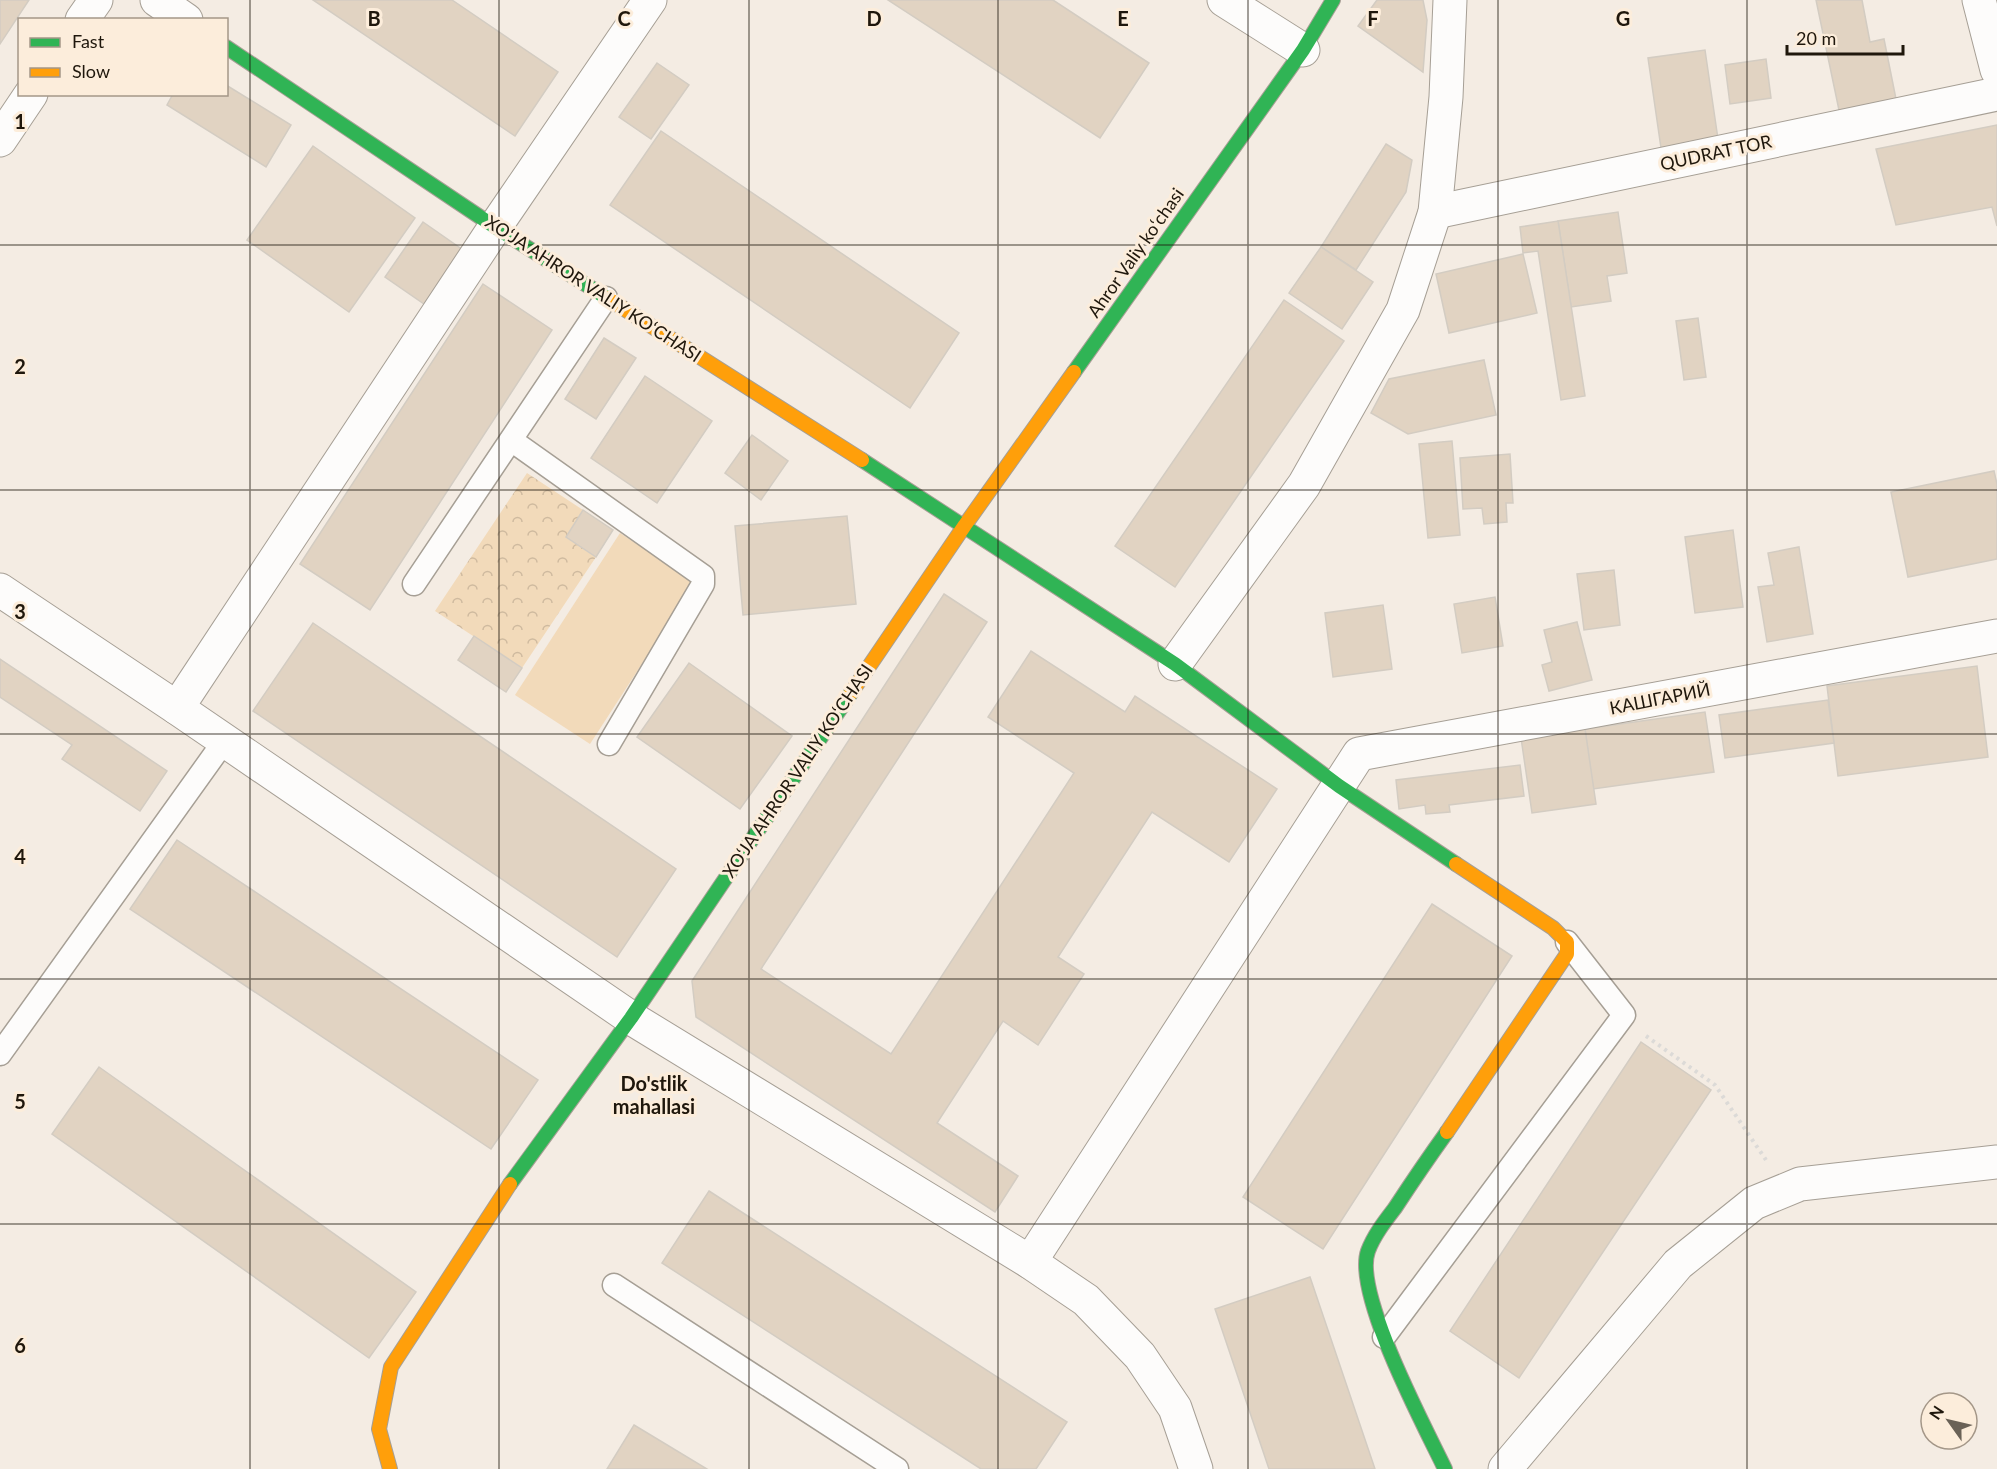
<svg xmlns="http://www.w3.org/2000/svg" width="1997" height="1469" font-family="Lato,sans-serif">
	<style>
		.grass { fill: #f2daba }
		.park { fill: url(#park-crowns) }
		.building { fill: #e1d3c2; stroke: #d3ccc2; stroke-width: 1.5 }
		.lines { fill: none; stroke-linecap: round; stroke-linejoin: round }
		.lane-casing { stroke: #a69f95; stroke-width: 25 }
		.street-casing { stroke: #a69f95; stroke-width: 35 }
		.fast-casing { stroke: #a69f95; stroke-width: 16 }
		.slow-casing { stroke: #a69f95; stroke-width: 16 }
		.path { stroke: #dcdad7; stroke-width: 4; stroke-dasharray: 3 4.5; stroke-linecap: butt }
		.lane { stroke: #fdfcfb; stroke-width: 22 }
		.street { stroke: #fdfcfb; stroke-width: 33 }
		.fast { stroke: #30b455; stroke-width: 14 }
		.slow { stroke: #ff9f0a; stroke-width: 14 }
		.grid { fill: none; stroke: #1f170c; stroke-width: 1.5; stroke-opacity: 0.55 }
		.labels { text-anchor: middle; stroke-width: 6; stroke-linejoin: round; paint-order: stroke }
		.street-label { font-size: 18px; fill: #1f170c; stroke: #fceddb }
		.neighbourhood-label { font-size: 20px; font-weight: bold; fill: #1f170c; stroke: #fceddb }
		.grid-label { font-size: 20px; text-anchor: middle; font-weight: bold; fill: #1f170c; stroke: #fceddb; stroke-width: 6; stroke-linejoin: round; paint-order: stroke }
	</style>
	<defs>
		<pattern id="park-crowns" width="20" height="18" patternUnits="userSpaceOnUse" patternTransform="scale(1.5)"><rect width="20" height="18" fill="#f2daba"/><path d="M2 6a3 3 0 1 1 6 0M12 15a3 3 0 1 1 6 0" fill="none" stroke="#cfba9f"/></pattern>
	</defs>
	<rect width="100%" height="100%" fill="#f4ece3"/>
	<polygon class="grass" points="620,533 695,582 590,744 515,695"/>
	<polygon class="park" points="527,473 583,510 566,537 596,557 522,668 435,611"/>
	<g class="building">
		<polygon points="0,0 29,0 0,44"/>
		<polygon points="313,0 452,0 558,72 515,136"/>
		<polygon points="888,0 1053,0 1149,63 1100,138"/>
		<polygon points="1377,0 1423,0 1427,20 1423,72 1358,26"/>
		<polygon points="1816,0 1862,0 1870,42 1884,39 1896,99 1839,110"/>
		<polygon points="1705,50 1718,139 1661,148 1648,58"/>
		<polygon points="1766,59 1771,98 1730,104 1725,65"/>
		<polygon points="657,63 689,85 651,139 619,117"/>
		<polygon points="226,85 291,125 266,167 167,105 173,94 226,94"/>
		<polygon points="1997,125 1997,226 1992,207 1896,225 1876,149"/>
		<polygon points="661,131 959,333 910,408 610,205"/>
		<polygon points="1386,144 1412,160 1406,192 1356,270 1321,247"/>
		<polygon points="313,146 415,218 349,312 247,240"/>
		<polygon points="1618,212 1627,273 1607,276 1611,301 1571,307 1558,221"/>
		<polygon points="1558,221 1585,396 1561,400 1538,251 1523,253 1520,227"/>
		<polygon points="423,222 463,250 424,304 385,277"/>
		<polygon points="1321,247 1373,282 1342,329 1289,293"/>
		<polygon points="1523,254 1537,313 1449,333 1436,274"/>
		<polygon points="483,284 552,330 370,610 300,564"/>
		<polygon points="1284,300 1344,341 1175,587 1115,546"/>
		<polygon points="1698,318 1706,377 1684,380 1676,321"/>
		<polygon points="604,338 636,358 596,419 565,399"/>
		<polygon points="1484,360 1496,415 1408,434 1371,413 1389,379"/>
		<polygon points="645,376 712,421 657,503 591,458"/>
		<polygon points="752,435 788,461 761,500 725,473"/>
		<polygon points="1452,441 1460,535 1428,538 1419,444"/>
		<polygon points="1510,454 1513,503 1506,503 1507,522 1484,524 1482,508 1463,509 1460,458"/>
		<polygon points="1994,471 1997,484 1997,559 1908,577 1891,492"/>
		<polygon points="583,510 613,530 596,557 566,537"/>
		<polygon points="847,516 856,604 743,615 735,526"/>
		<polygon points="1733,530 1743,607 1695,613 1685,537"/>
		<polygon points="1799,547 1813,634 1767,642 1758,587 1774,585 1768,553"/>
		<polygon points="1614,570 1620,625 1584,630 1577,574"/>
		<polygon points="944,594 987,622 761,969 891,1054 1074,773 988,717 1031,651 1125,712 1135,696 1277,789 1229,862 1152,812 1058,957 1084,974 1038,1045 1003,1021 937,1123 1018,1176 995,1212 696,1017 692,981"/>
		<polygon points="1495,597 1503,646 1462,653 1454,604"/>
		<polygon points="1383,605 1392,669 1333,677 1325,613"/>
		<polygon points="1577,622 1592,680 1549,691 1542,665 1552,662 1544,630"/>
		<polygon points="313,623 676,869 617,957 253,711"/>
		<polygon points="474,636 522,668 506,692 458,660"/>
		<polygon points="0,659 167,771 140,811 62,759 72,745 0,697"/>
		<polygon points="689,663 792,736 740,809 637,737"/>
		<polygon points="1977,666 1988,757 1838,776 1827,686"/>
		<polygon points="1828,700 1834,743 1725,758 1719,715"/>
		<polygon points="1705,712 1714,772 1593,789 1585,729"/>
		<polygon points="1585,729 1596,804 1532,813 1521,738"/>
		<polygon points="1520,765 1524,796 1449,805 1450,812 1426,814 1425,805 1399,809 1396,780"/>
		<polygon points="177,840 538,1080 491,1149 130,909"/>
		<polygon points="1432,904 1512,956 1323,1249 1243,1197"/>
		<polygon points="1641,1042 1711,1090 1519,1378 1450,1331"/>
		<polygon points="99,1067 416,1292 369,1358 52,1134"/>
		<polygon points="709,1191 1067,1422 1036,1469 981,1469 662,1263"/>
		<polygon points="1310,1277 1375,1469 1269,1469 1215,1309"/>
		<polygon points="634,1425 707,1469 607,1469"/>
	</g>
	<g class="lines">
		<defs>
			<g id="lane">
				<polyline points="511,440 703,576 703,584 609,744"/>
				<polyline points="414,584 606,298"/>
				<polyline points="0,1054 225,740"/>
				<polyline points="614,1285 897,1469"/>
				<polyline points="1384,1337 1624,1015 1567,942"/>
			</g>
			<g id="street">
				<polyline points="157,0 186,20"/>
				<polyline points="1224,0 1303,50"/>
				<polyline points="1979,0 1997,70"/>
				<polyline points="82,20 96,0"/>
				<polyline points="0,140 31,94"/>
				<polyline points="1435,212 1997,94"/>
				<polyline points="0,590 177,708 631,1018 1030,1262 1086,1300 1140,1356 1175,1408 1196,1469"/>
				<polyline points="1175,664 1304,485 1403,310 1435,212 1446,97 1450,0"/>
				<polyline points="177,708 495,227 650,0"/>
				<polyline points="1030,1262 1359,754 1997,636"/>
				<polyline points="1505,1469 1678,1264 1754,1203 1800,1184 1997,1162"/>
			</g>
			<g id="fast">
				<polyline points="226,47 495,227 607,298"/>
				<polyline points="1074,372 1303,50 1333,0"/>
				<polyline points="862,460 1175,664 1339,786 1456,864"/>
				<polyline points="510,1184 631,1018 851,693"/>
				<path d="M1445,1469C1425,1427 1353,1293 1368,1251C1374,1235 1385,1221 1395,1208C1412,1182 1429,1157 1447,1132"/>
			</g>
			<g id="slow">
				<polyline points="607,298 862,460"/>
				<polyline points="851,693 965,525 1074,372"/>
				<polyline points="1447,1132 1567,954 1567,942 1553,928 1456,864"/>
				<polyline points="390,1469 379,1429 391,1367 510,1184"/>
			</g>
		</defs>
		<use href="#lane" class="lane-casing"/>
		<use href="#street" class="street-casing"/>
		<use href="#fast" class="fast-casing"/>
		<use href="#slow" class="slow-casing"/>
		<polyline class="path" points="1646,1036 1715,1085 1766,1160"/>
		<use href="#lane" class="lane"/>
		<use href="#street" class="street"/>
		<use href="#fast" class="fast"/>
		<use href="#slow" class="slow"/>
	</g>
	<path class="grid" d="M250,0V1469M499,0V1469M749,0V1469M998,0V1469M1248,0V1469M1498,0V1469M1747,0V1469M0,245H1997M0,490H1997M0,734H1997M0,979H1997M0,1224H1997"/>
	<g class="labels">
		<g class="street-label">
			<text transform="translate(1716 153) rotate(-12)" y="6">QUDRAT TOR</text>
			<text transform="translate(1136 253) rotate(-55)" y="6">Ahror Valiy koʻchasi</text>
			<text transform="translate(593 289) rotate(33)" y="6">XO‘JA AHROR VALIY KO‘CHASI</text>
			<text transform="translate(1660 699) rotate(-11)" y="6">КАШГАРИЙ</text>
			<text transform="translate(798 771) rotate(-56)" y="6">XO‘JA AHROR VALIY KO‘CHASI</text>
		</g>
		<g class="neighbourhood-label">
			<text x="654" y="1091">Do'stlik<tspan x="654" dy="23">mahallasi</tspan></text>
		</g>
	</g>
	<g class="grid-label">
		<text x="374" y="26">B</text>
		<text x="624" y="26">C</text>
		<text x="874" y="26">D</text>
		<text x="1123" y="26">E</text>
		<text x="1373" y="26">F</text>
		<text x="1623" y="26">G</text>
		<text x="20" y="129">1</text>
		<text x="20" y="374">2</text>
		<text x="20" y="619">3</text>
		<text x="20" y="864">4</text>
		<text x="20" y="1109">5</text>
		<text x="20" y="1353">6</text>
	</g>
	<rect x="18" y="18" width="210" height="78" fill="#fceddb" stroke="#a49788" stroke-width="1.5"/>
	<rect x="30" y="38" width="30" height="9" fill="#30b455" stroke="#a49788" stroke-width="1.5"/>
	<text x="72" y="48" font-size="18" fill="#1f170c">Fast</text>
	<rect x="30" y="68" width="30" height="9" fill="#ff9f0a" stroke="#a49788" stroke-width="1.5"/>
	<text x="72" y="78" font-size="18" fill="#1f170c">Slow</text>
	<g transform="translate(1949 1421) rotate(304)"><circle r="28" fill="#fceddb" stroke="#a49788" stroke-width="1.5"/>
	<path d="M0-4.5L10 22L0 15L-10 22Z" fill="#6a6257"/>
	<text y="-9" font-size="16" font-weight="bold" text-anchor="middle" fill="#1f170c">N</text>
	</g>
	<path d="M1787 45v9h116v-9" fill="none" stroke="#1f170c" stroke-width="3"/>
	<text x="1796" y="45" font-size="18" fill="#1f170c" stroke="#fceddb" stroke-width="4.5" paint-order="stroke">20 m</text>
</svg>
